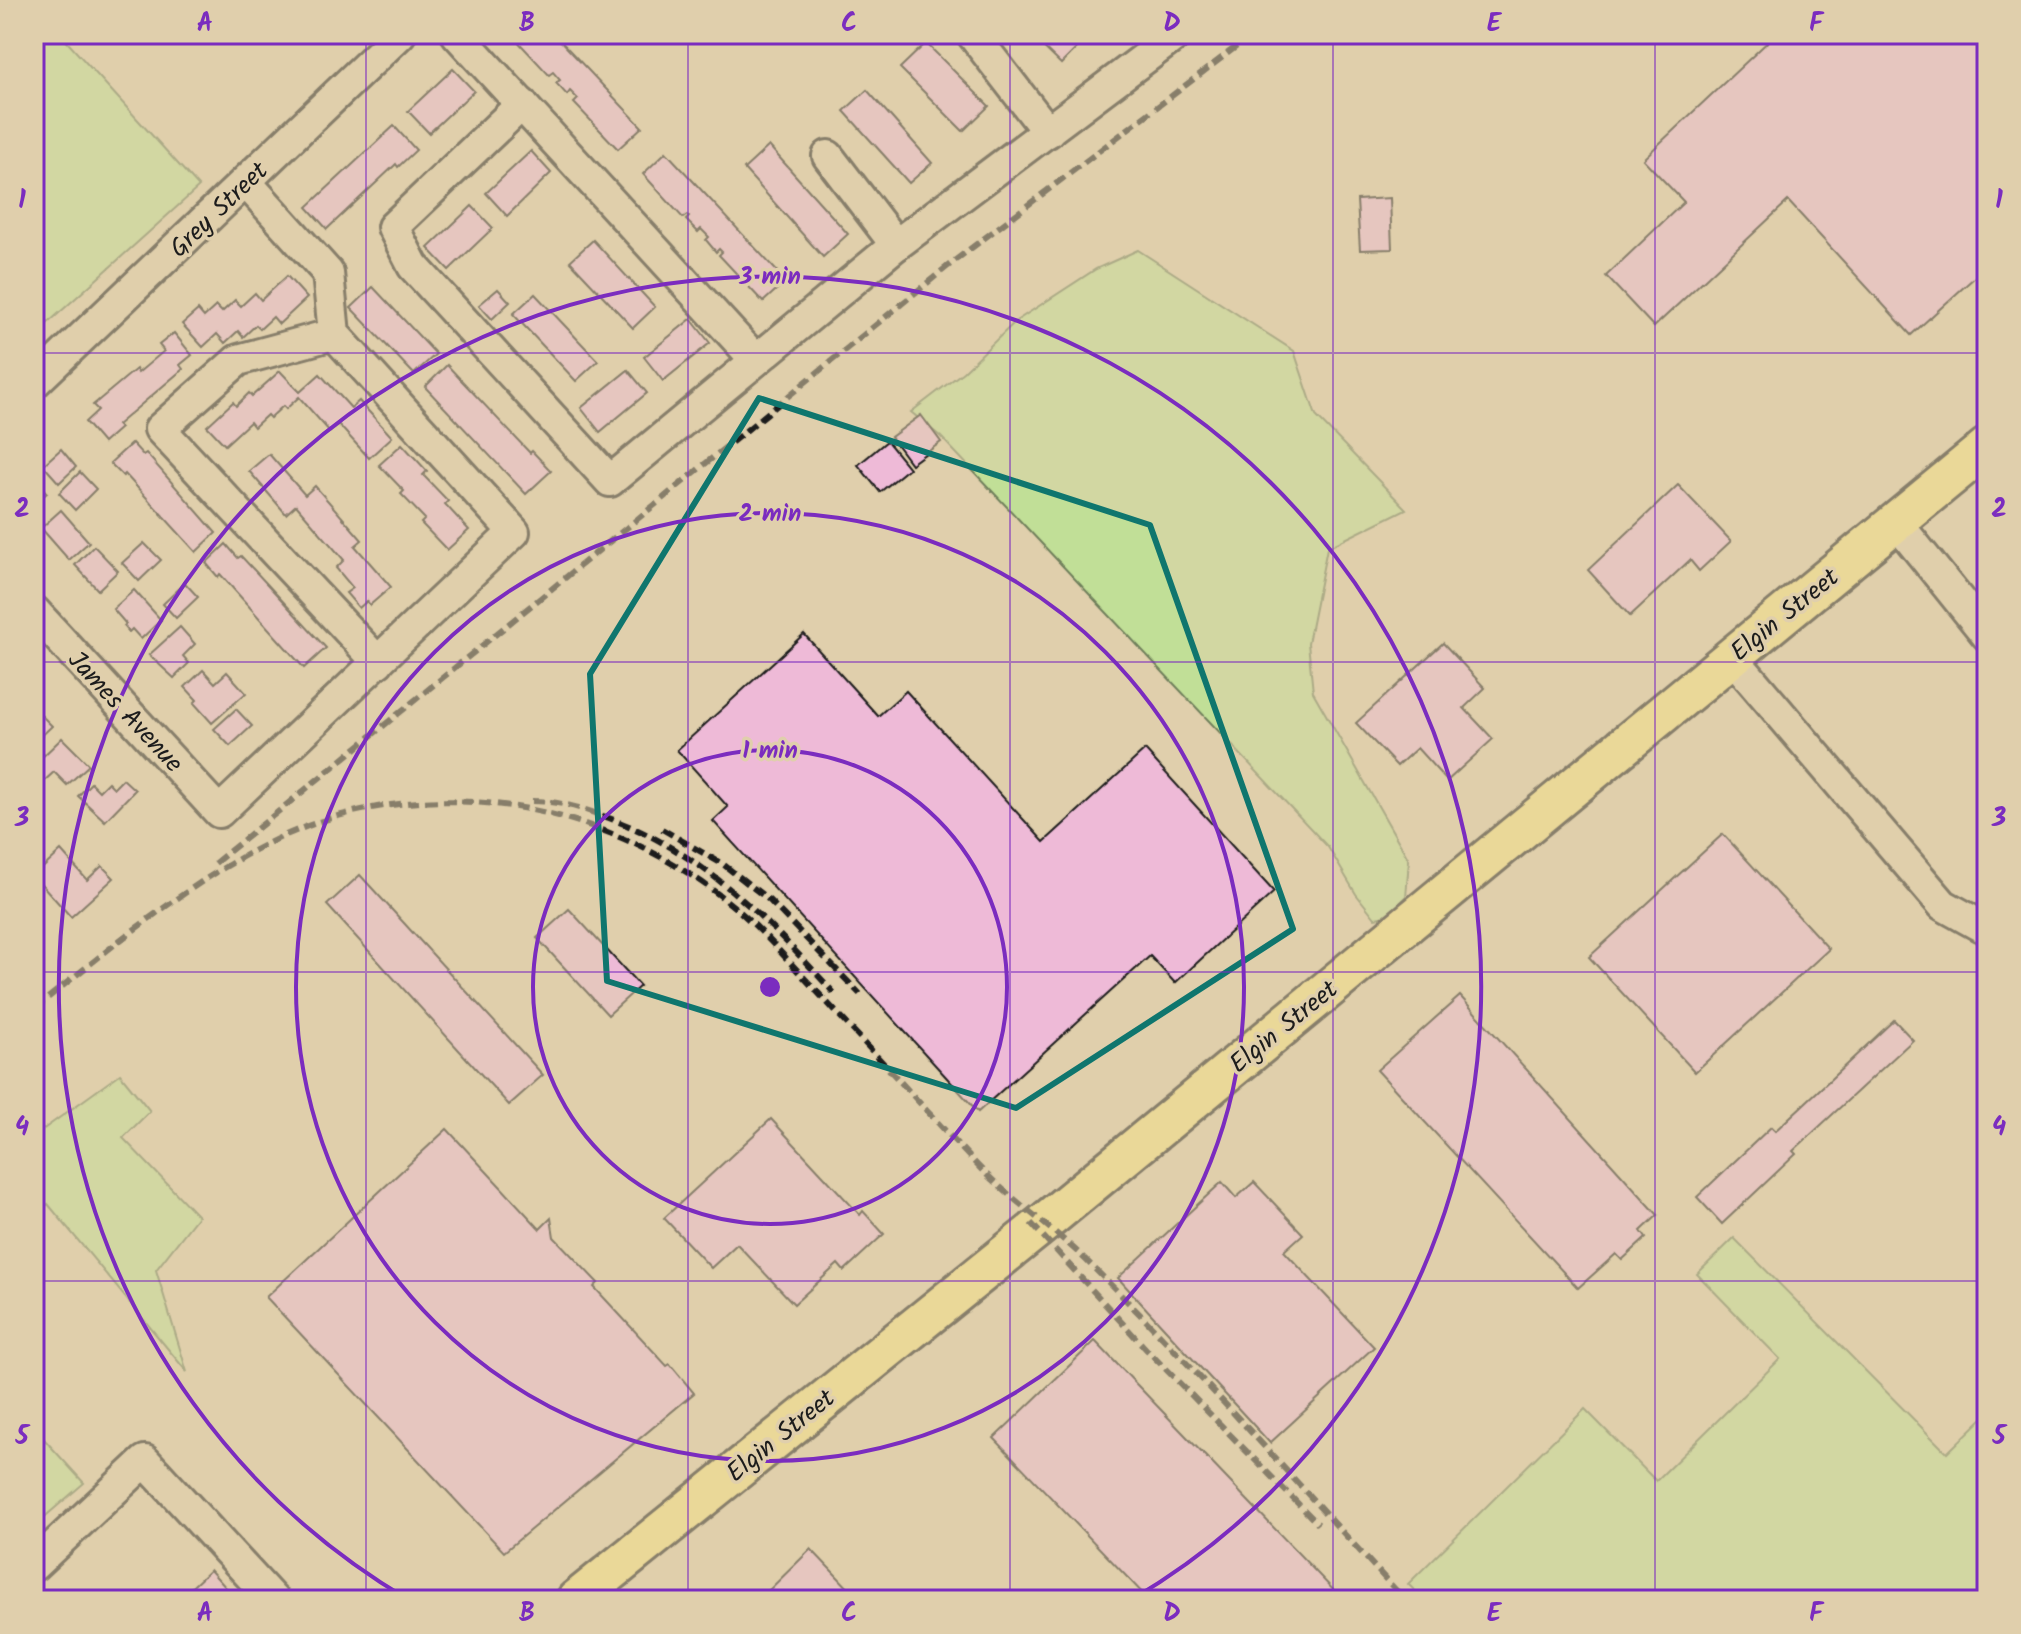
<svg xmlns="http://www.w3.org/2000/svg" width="2021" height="1634" font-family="Kalam,sans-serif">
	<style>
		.green { fill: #c1df97; stroke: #6e7e5a; stroke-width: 2 }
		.building { fill: #eebad7; stroke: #1c1c1c; stroke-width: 2 }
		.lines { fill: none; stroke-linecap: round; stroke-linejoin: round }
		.minor-casing { stroke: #1c1c1c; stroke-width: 36 }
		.major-casing { stroke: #1c1c1c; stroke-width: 44 }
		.minor { stroke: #e0cfac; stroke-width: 30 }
		.major { stroke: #f7e281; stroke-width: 38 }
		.rail { stroke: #1c1c1c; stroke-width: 6; stroke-dasharray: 12 6; stroke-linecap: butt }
		.marked { fill: none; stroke: #0f766e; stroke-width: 6; stroke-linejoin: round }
		.grid { fill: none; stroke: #7b2cbf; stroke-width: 2; stroke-opacity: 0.55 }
		.ring { fill: none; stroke: #7b2cbf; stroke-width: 4 }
		.labels { text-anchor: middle; stroke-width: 7; stroke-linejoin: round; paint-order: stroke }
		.street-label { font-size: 26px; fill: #1c1c1c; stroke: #e0cfac }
		.centre { fill: #7b2cbf; stroke: #e0cfac; stroke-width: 4 }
		.ring-label { font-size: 24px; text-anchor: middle; font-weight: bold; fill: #7b2cbf; stroke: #e0cfac; stroke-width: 7; stroke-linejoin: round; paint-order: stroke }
		.neatline { fill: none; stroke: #7b2cbf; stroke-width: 3 }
		.grid-label { font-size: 26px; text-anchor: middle; font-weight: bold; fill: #7b2cbf }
	</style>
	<rect width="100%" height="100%" fill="#e0cfac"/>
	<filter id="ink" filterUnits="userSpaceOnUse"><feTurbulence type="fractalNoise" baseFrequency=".0125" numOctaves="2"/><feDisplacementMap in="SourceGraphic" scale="16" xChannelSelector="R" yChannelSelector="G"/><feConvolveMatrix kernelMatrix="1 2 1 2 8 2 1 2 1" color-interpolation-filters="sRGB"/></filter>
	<g filter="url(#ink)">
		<g class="green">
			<polygon points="34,34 60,34 199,187 38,332 34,327"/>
			<polygon points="1138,250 1294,351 1316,416 1406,509 1327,548 1308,643 1313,692 1409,860 1406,897 1387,916 1375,918 1356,894 1328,847 941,437 911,412 963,372 1016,321 1096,269"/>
			<polygon points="120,1074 150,1111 123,1138 198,1216 156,1270 187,1372 48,1204 34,1216 34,1136"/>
			<polygon points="1734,1238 1947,1453 1987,1414 1987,1600 1424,1600 1408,1584 1585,1409 1656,1481 1780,1359 1697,1274"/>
			<polygon points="34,1428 84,1483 34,1526"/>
		</g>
		<g class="building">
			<polygon points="511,34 554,34 642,127 618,149 574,103 578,99 570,91 567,95 556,83 560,80 553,72 549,75"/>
			<polygon points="1030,34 1075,34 1083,42 1061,64"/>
			<polygon points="1776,34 1987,34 1987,266 1911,335 1788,201 1654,327 1606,276 1684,202 1643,159"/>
			<polygon points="926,43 989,106 963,131 900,68"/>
			<polygon points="453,69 474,91 429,133 408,111"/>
			<polygon points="867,90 932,163 909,183 844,111"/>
			<polygon points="394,126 416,150 398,167 396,164 394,166 327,229 307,207"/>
			<polygon points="769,146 848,234 823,257 744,169"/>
			<polygon points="531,151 551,173 507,216 486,193"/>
			<polygon points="666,152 786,281 763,302 719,255 722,252 719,249 716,252 706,240 709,237 701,229 698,232 686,220 689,217 687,215 683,218 643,174"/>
			<polygon points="1390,198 1392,249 1360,250 1357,200"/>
			<polygon points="472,206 493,228 449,270 428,248"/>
			<polygon points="593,240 655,307 633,328 570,261"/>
			<polygon points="287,276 307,298 279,324 273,317 260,329 256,325 243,337 238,331 225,343 217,334 203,347 182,324 198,310 204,317 216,306 222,312 235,300 241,306 255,293 261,300"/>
			<polygon points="373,287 436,354 414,374 351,308"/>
			<polygon points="498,289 510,302 492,319 479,305"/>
			<polygon points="535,294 598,361 576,381 513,314"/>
			<polygon points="691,319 710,343 663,381 644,357"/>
			<polygon points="174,333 192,355 180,365 183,369 117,425 120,428 103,443 85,422 98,410 93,405 136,369 138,373 164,351 159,345"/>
			<polygon points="447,365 530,453 532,451 551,471 526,494 425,387"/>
			<polygon points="628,370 647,393 600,432 581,408"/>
			<polygon points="280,371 300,392 320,374 351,408 359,401 392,437 369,458 338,424 330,432 299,397 286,409 283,406 270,418 267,415 254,427 250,422 225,445 207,426 233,402 236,406 249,393 252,396"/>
			<polygon points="921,415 941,442 911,464 891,437"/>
			<polygon points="887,441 909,468 880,492 858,465"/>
			<polygon points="132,443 143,455 146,453 216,533 196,552 125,474 123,476 110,463"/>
			<polygon points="402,444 427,471 423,475 448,501 445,504 469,530 447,550 421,523 425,519 401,494 404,491 379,465"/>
			<polygon points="61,449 76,467 59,483 43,465"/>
			<polygon points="269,454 305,495 315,486 362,540 355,546 391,587 370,605 367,601 359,608 346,593 353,588 336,568 344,560 296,505 286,514 249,471"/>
			<polygon points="80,472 96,489 75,510 59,493"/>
			<polygon points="34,479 47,493 34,504"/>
			<polygon points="1678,485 1731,541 1699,571 1690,560 1630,616 1588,570"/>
			<polygon points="61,510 89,542 69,560 41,528"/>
			<polygon points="144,543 161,560 139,581 122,563"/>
			<polygon points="226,544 238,558 241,556 326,648 304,668 220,574 218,577 206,563"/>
			<polygon points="94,546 118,571 98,590 75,565"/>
			<polygon points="185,583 198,597 176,618 163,604"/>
			<polygon points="134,590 161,620 141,639 132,629 129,632 124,626 126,624 113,609"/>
			<polygon points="180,627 195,644 183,656 189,663 174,678 149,655"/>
			<polygon points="804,634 878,716 906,691 1044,842 1145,750 1274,892 1175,983 1150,956 978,1112 713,821 728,807 677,750"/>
			<polygon points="1443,643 1485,688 1464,708 1493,739 1447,781 1417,748 1397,766 1356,723"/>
			<polygon points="203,670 215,683 227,672 246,693 212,723 194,703 197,700 185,687"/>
			<polygon points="34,708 52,726 34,743"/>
			<polygon points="236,709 252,726 230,746 214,729"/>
			<polygon points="62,738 89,765 67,785 54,772 43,782 34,773 34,765"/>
			<polygon points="123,779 135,790 105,821 78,796 91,783 99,791 108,782 114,788"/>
			<polygon points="1723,834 1829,949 1695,1072 1589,957"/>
			<polygon points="61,851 87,880 102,866 114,878 71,917 34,876"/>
			<polygon points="360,875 543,1075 509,1105 327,905"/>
			<polygon points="569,909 640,986 608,1015 537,938"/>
			<polygon points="1460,996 1658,1215 1641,1231 1646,1238 1622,1260 1616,1254 1578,1288 1377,1070"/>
			<polygon points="1894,1020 1913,1040 1793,1151 1796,1154 1722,1224 1697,1197 1771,1127 1775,1131"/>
			<polygon points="771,1119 860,1215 863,1211 884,1234 844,1271 838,1264 794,1304 737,1244 711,1268 664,1218"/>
			<polygon points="447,1129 540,1229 551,1218 554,1237 598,1283 594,1287 667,1366 670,1364 694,1393 504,1552 266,1297"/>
			<polygon points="1222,1182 1236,1198 1254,1182 1303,1234 1284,1251 1374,1347 1270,1443 1118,1278"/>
			<polygon points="1095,1341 1341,1598 1339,1600 1149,1600 994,1438"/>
			<polygon points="811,1549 855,1595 850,1600 769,1600 764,1595"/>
			<polygon points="210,1570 237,1600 178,1600"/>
		</g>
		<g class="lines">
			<defs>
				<g id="minor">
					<polyline points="457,34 756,360"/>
					<polyline points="973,35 1048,132"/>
					<polyline points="522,104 393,227 413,266 610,481 896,245 1177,34"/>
					<polyline points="828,156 896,245"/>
					<polyline points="334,334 238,360 160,429 378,662"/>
					<polyline points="34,383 400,34"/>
					<polyline points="1896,522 1987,635"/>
					<polyline points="34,611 219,812 514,532 334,334 328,273 246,182"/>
					<polyline points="1732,657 1943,905 1981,926 1987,926"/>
					<polyline points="34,1565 145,1461 273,1600"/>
				</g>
				<polyline id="major" points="576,1600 1044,1223 1987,447"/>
			</defs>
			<use href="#minor" class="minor-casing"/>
			<use href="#major" class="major-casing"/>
			<use href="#minor" class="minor"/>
			<use href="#major" class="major"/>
			<g class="rail">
				<path d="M532,801C557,801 579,807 603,816C701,850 766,918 834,993"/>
				<polyline points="662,829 724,865 769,900 860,994"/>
				<polyline points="215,863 953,262 1253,34"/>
				<path d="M119,941C183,893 248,845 325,820C470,773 635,817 747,918C769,938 789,962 810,984C849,1026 888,1068 927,1111C946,1131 964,1152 983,1171C1019,1206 1060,1233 1095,1269C1202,1375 1302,1489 1405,1600"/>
				<polyline points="34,1009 129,933"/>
				<polyline points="1031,1223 1147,1350 1318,1524"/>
			</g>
		</g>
	</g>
	<path d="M0 0H2021V1634H0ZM759,398L1150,525L1293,929L1016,1108L607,981L590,674Z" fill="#e0cfac" fill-opacity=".55" fill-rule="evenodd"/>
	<path class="marked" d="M759,398L1150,525L1293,929L1016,1108L607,981L590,674Z"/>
	<path class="grid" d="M366,34V1600M688,34V1600M1010,34V1600M1333,34V1600M1655,34V1600M34,353H1987M34,662H1987M34,972H1987M34,1281H1987"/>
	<g class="ring">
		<circle cx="770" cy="987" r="237"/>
		<circle cx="770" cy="987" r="474"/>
		<path d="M409 1600A711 711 0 1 1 1131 1600"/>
	</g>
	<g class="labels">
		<g class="street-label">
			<text transform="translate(218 209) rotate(-44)" y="9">Grey Street</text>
			<text transform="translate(1784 614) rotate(-39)" y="9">Elgin Street</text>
			<text transform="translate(126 711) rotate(47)" y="9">James Avenue</text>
			<text transform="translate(1283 1026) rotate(-39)" y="9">Elgin Street</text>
			<text transform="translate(780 1435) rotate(-39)" y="9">Elgin Street</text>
		</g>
	</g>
	<circle cx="770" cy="987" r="12" class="centre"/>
	<g class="ring-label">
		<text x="770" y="284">3 min</text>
		<text x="770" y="521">2 min</text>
		<text x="770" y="758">1 min</text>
	</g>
	<rect width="2021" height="1634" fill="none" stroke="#e0cfac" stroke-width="88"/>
	<rect x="44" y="44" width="1933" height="1546" class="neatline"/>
	<g class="grid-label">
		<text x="205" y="31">A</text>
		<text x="527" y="31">B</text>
		<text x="849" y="31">C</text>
		<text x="1172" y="31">D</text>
		<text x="1494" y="31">E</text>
		<text x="1816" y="31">F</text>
		<text x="22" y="208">1</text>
		<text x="1999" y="208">1</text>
		<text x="22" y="517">2</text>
		<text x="1999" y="517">2</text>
		<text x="22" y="826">3</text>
		<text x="1999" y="826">3</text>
		<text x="22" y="1135">4</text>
		<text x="1999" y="1135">4</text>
		<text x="22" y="1444">5</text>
		<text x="1999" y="1444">5</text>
		<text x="205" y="1621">A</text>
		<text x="527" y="1621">B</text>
		<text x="849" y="1621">C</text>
		<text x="1172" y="1621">D</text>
		<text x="1494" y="1621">E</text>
		<text x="1816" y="1621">F</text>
	</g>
</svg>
